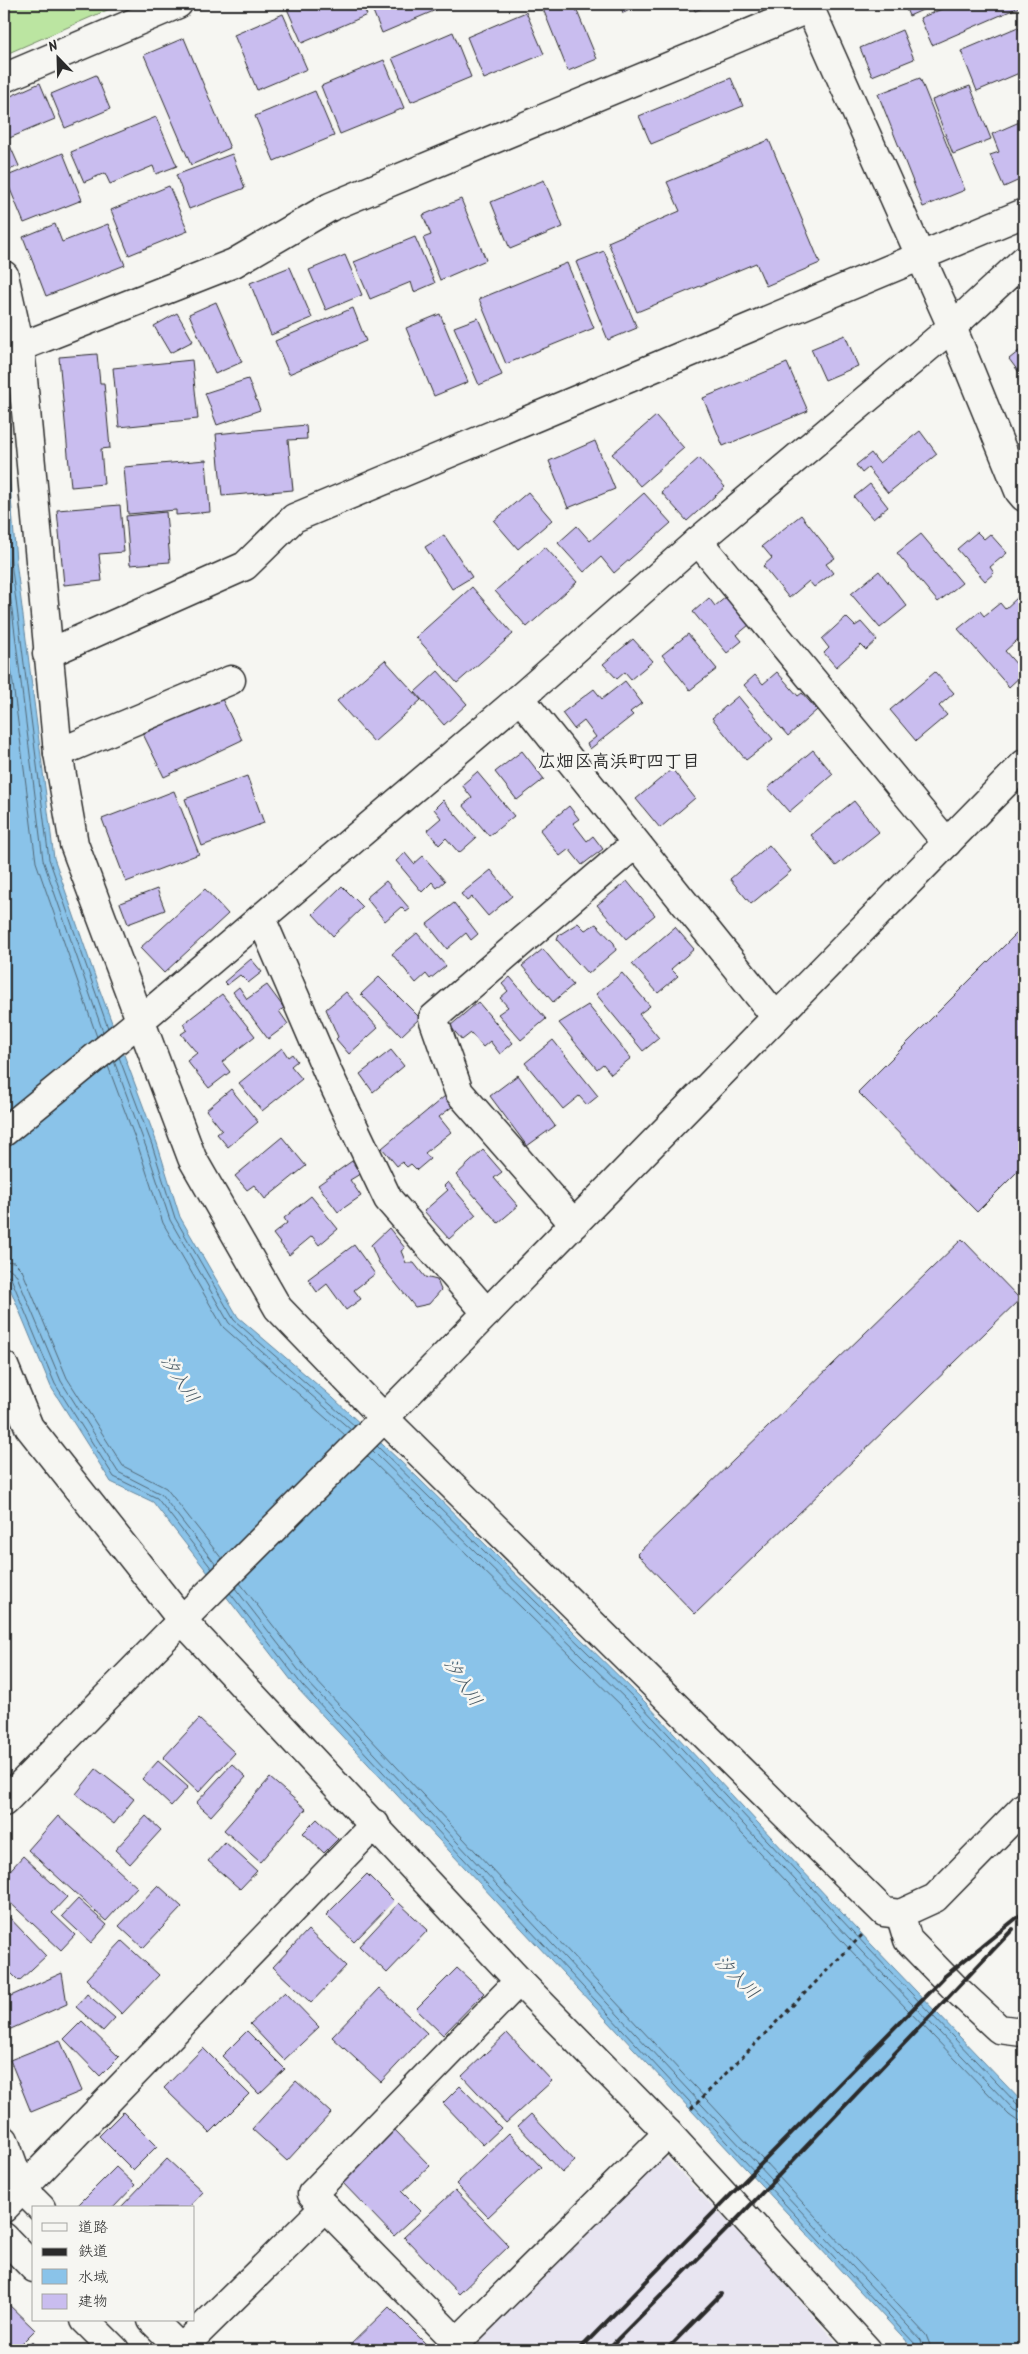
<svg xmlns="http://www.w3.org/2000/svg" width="1028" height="2354" font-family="Kalam,'Klee One',sans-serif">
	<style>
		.built { fill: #e8e5f1 }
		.green { fill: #bbe5a1; stroke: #738866 }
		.water { fill: #8ac3e9; stroke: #64869d }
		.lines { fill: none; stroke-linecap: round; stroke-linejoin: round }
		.shore { stroke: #516877; stroke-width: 1 }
		.building { fill: #c9bdef; stroke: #2b2b2b }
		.minor-casing { stroke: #2b2b2b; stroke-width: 31 }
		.path { stroke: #2b2b2b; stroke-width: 3; stroke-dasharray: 4 4; stroke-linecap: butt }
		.minor { stroke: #f6f6f2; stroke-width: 28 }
		.rail { stroke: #2b2b2b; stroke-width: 4 }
		.labels { text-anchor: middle; stroke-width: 5; stroke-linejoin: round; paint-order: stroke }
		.neighbourhood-label { font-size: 18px; font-weight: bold; fill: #2b2b2b; stroke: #f6f6f2 }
		.water-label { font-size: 18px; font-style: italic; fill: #485964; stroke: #f6f6f2 }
	</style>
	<rect width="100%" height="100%" fill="#f6f6f2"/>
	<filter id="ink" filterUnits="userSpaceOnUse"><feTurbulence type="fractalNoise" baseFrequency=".02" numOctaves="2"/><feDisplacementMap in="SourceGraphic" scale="10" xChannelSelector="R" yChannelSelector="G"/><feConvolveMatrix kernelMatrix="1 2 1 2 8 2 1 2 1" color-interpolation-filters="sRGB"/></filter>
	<g filter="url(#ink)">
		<polygon class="built" points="662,2153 762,2258 843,2350 470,2350"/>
		<polygon class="green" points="4,4 121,4 4,55"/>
		<polygon class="water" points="4,408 16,561 54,858 99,988 157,1143 180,1217 238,1317 333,1398 417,1477 645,1702 871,1944 1024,2104 1024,2350 915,2350 298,1689 153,1502 111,1482 51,1387 4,1274"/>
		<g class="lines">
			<g class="shore">
				<polyline points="4,469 11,562 49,859 108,1028"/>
				<polyline points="4,545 43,860 103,1032"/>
				<polyline points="4,614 36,862 97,1037"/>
				<polyline points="119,1057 152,1145 175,1218 234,1320 355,1426"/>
				<polyline points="114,1061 146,1147 170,1220 229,1323 351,1430"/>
				<polyline points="108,1066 139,1149 163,1223 223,1327 345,1435"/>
				<polyline points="4,1261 14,1262 22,1270 67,1378 123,1466 166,1488 222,1559"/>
				<polyline points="4,1268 10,1269 16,1274 61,1381 118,1472 161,1494 216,1565"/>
				<polyline points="4,1274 11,1278 55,1384 114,1477 157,1498 212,1569"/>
				<polyline points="377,1446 641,1705 867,1947 1018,2105 1024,2107"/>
				<polyline points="373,1451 637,1710 862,1952 1014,2110 1024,2114"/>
				<polyline points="367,1456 631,1715 857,1957 1009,2115 1016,2120 1024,2121"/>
				<polyline points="240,1583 313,1677 926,2335 932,2350"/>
				<polyline points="235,1588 307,1681 921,2340 924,2350"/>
				<polyline points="230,1593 302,1685 916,2345 918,2350"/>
			</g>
		</g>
		<g class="building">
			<polygon points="285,4 362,4 367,15 302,43"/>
			<polygon points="370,4 433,4 436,10 382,33"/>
			<polygon points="541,4 574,4 597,59 568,71"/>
			<polygon points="620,4 645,4 623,13"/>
			<polygon points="692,4 712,4 695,11"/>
			<polygon points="904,4 936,4 909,16"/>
			<polygon points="954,4 1024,4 1024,5 932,45 920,18"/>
			<polygon points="526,12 544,54 484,79 467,37"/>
			<polygon points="283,14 307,69 257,90 234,35"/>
			<polygon points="1018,27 1024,43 1024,71 977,91 961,51"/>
			<polygon points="902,30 914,59 872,76 860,48"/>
			<polygon points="453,32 471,77 411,102 392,58"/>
			<polygon points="184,38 230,148 191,165 144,55"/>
			<polygon points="384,60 404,108 340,134 321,86"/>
			<polygon points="96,75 110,109 65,128 51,94"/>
			<polygon points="731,78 743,106 651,144 639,116"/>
			<polygon points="920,78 965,190 923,207 878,94"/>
			<polygon points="40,83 55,119 7,139 19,166 4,172 4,99"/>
			<polygon points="970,86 991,139 953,154 932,100"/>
			<polygon points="315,91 334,136 274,161 255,116"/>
			<polygon points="156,117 177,166 156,174 153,166 110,184 105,173 84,182 71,152"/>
			<polygon points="1024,120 1024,178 1004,187 990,155 999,152 992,134"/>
			<polygon points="769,140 820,263 766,286 756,263 637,312 608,242 680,211 667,182"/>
			<polygon points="63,153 82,200 24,223 5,177"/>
			<polygon points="232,154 245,188 189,209 176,175"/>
			<polygon points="544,180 563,227 510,249 491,202"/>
			<polygon points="169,186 188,231 129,255 111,210"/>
			<polygon points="461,199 486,260 440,280 423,238 431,235 423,215"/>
			<polygon points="55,224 62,242 108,224 125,265 46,296 23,237"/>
			<polygon points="415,237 435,283 414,292 411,282 370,299 354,262"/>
			<polygon points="604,251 637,328 608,340 576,262"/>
			<polygon points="345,255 362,295 326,310 309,270"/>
			<polygon points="567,263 594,328 506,364 479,299"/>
			<polygon points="290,267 312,318 271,335 250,283"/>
			<polygon points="216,302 242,362 215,374 189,314"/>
			<polygon points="353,308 366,341 289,374 275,341"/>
			<polygon points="177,313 193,341 170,353 154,326"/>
			<polygon points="440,314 468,382 434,396 406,328"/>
			<polygon points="478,318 502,375 479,385 454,327"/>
			<polygon points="845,335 858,366 825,380 811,349"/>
			<polygon points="1024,347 1024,379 1009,359"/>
			<polygon points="97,354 100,383 104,383 110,448 101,449 104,484 71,487 59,357"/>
			<polygon points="192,360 198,419 119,427 113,368"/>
			<polygon points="787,363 808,411 723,446 703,398"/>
			<polygon points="248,379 260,410 217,425 205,393"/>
			<polygon points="656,416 684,448 640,486 612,454"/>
			<polygon points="306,425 307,439 288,440 293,490 222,496 216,434"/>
			<polygon points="920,431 937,454 888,493 868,468 862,473 856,465 871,453 879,463"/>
			<polygon points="595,441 615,489 568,508 549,461"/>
			<polygon points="699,458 725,487 687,521 661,492"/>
			<polygon points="206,460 210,512 176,515 176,510 128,514 124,467"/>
			<polygon points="870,484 888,507 873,519 854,497"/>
			<polygon points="528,492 552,520 518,549 494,521"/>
			<polygon points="644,493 671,523 614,573 601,557 584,572 558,543 577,526 590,541"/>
			<polygon points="120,505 124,552 99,554 102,581 64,585 57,510"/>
			<polygon points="166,512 170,562 130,565 126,516"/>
			<polygon points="801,515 835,558 826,564 833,573 814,587 809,581 789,598 763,566 772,558 762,546"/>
			<polygon points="977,532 984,539 990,534 1007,553 990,567 994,573 985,581 957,549"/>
			<polygon points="921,534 962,583 938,602 897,553"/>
			<polygon points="444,535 472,577 452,589 425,547"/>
			<polygon points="545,547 577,582 527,627 495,591"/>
			<polygon points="879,571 907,606 880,628 851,594"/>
			<polygon points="472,587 513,634 457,683 416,637"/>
			<polygon points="726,597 749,625 737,635 742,641 727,653 693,612 709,598 715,606"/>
			<polygon points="1017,598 1024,606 1024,634 1005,651 1024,673 1009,687 958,629 980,611 984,616 1000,603 1005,609"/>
			<polygon points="846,617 855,626 861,622 877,640 866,650 861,645 836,667 824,653 829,648 822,639"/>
			<polygon points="688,634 717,669 690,690 662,655"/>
			<polygon points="633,639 653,661 631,679 625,672 617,679 603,664"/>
			<polygon points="385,660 421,700 374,742 337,701"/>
			<polygon points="438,671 467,704 444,725 415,692"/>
			<polygon points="777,672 798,696 802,693 817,710 788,736 744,685 755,675 763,684"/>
			<polygon points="935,672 954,693 939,706 947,715 916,741 890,710"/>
			<polygon points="625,681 642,703 630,712 633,715 590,749 587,744 596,737 584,721 574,729 562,713 594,689 602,699"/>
			<polygon points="738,696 773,739 746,760 712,718"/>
			<polygon points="221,697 242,740 164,777 143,734"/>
			<polygon points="813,750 833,774 789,812 768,788"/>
			<polygon points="522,751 544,779 517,800 495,772"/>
			<polygon points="672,769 695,798 660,828 636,799"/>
			<polygon points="477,772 514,816 489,836 463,805 472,798 462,785"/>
			<polygon points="247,776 264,823 202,846 185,799"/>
			<polygon points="174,791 199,854 126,882 102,819"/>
			<polygon points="443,800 476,838 459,853 446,838 439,845 427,830 441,818 434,809"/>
			<polygon points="854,801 879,832 836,866 811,835"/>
			<polygon points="569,806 579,819 573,823 587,841 593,836 603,849 582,865 569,849 560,856 540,830"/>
			<polygon points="769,845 791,871 751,904 730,879"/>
			<polygon points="405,853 414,864 423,856 445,881 437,888 432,882 422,892 396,861"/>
			<polygon points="491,870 512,896 488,916 472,897 467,901 461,894"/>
			<polygon points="386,881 410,909 406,912 401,907 385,921 366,898"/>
			<polygon points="627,881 655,915 626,939 597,905"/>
			<polygon points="342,886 363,907 333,936 313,914"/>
			<polygon points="157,889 165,910 128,924 120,903"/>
			<polygon points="205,889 228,914 164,973 140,948"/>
			<polygon points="454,903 478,934 471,940 466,933 447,949 427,924"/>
			<polygon points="578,923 585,930 596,924 614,943 616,950 588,974 557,940 559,935"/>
			<polygon points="675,927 694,949 671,969 678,976 658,993 632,964"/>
			<polygon points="1023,927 1024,1165 977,1212 858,1092"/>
			<polygon points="417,933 446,966 430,979 426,974 416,983 392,954"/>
			<polygon points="543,949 573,985 553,1002 522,966"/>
			<polygon points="251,959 262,972 248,983 240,975 227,985 224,982"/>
			<polygon points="622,973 650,1006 639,1014 659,1038 643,1051 596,994"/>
			<polygon points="379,977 420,1018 401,1036 361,994"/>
			<polygon points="510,977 546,1019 521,1040 498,1014 508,1007 500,998 508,991 502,984"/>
			<polygon points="267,985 284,1008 279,1011 288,1024 268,1039 233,992 239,987 247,999"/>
			<polygon points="346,992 378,1028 349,1054 336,1039 338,1037 326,1009"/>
			<polygon points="222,994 255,1036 222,1062 230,1072 209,1088 187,1061 197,1053 181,1034 187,1030 183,1024"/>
			<polygon points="478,1002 513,1043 500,1054 490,1041 483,1047 471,1033 462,1040 450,1026"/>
			<polygon points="588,1005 631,1058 611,1074 603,1064 597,1069 559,1023"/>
			<polygon points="553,1040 598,1096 587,1105 579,1096 563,1109 525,1063"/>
			<polygon points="282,1048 288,1057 292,1054 297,1061 291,1066 302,1079 262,1111 239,1083"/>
			<polygon points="391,1050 404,1066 373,1092 360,1074"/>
			<polygon points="518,1075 555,1126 527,1146 490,1096"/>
			<polygon points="231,1089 258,1122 228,1147 217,1134 222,1130 206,1110"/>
			<polygon points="445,1096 453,1106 439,1117 451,1132 425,1153 430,1159 417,1170 411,1164 407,1167 402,1162 397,1166 382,1148"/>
			<polygon points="282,1137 306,1166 265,1199 254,1185 247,1190 235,1176"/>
			<polygon points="483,1150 502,1172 494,1178 518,1206 498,1223 456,1175"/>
			<polygon points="352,1161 360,1174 350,1180 361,1196 338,1212 318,1185"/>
			<polygon points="448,1182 476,1215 449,1239 424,1211 448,1190 444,1186"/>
			<polygon points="311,1196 338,1229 319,1245 312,1236 289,1255 273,1234 287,1223 284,1218"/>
			<polygon points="389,1228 405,1248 401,1251 406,1263 414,1263 425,1277 437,1280 441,1290 429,1304 415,1307 379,1263 371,1245"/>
			<polygon points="962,1239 1020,1299 695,1614 637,1554"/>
			<polygon points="354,1245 375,1274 354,1290 361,1299 346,1310 327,1284 317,1292 308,1279"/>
			<polygon points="199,1719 235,1753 199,1792 163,1758"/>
			<polygon points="158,1761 188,1787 171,1806 142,1779"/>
			<polygon points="232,1764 246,1777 211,1816 196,1803"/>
			<polygon points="96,1769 134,1799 114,1824 76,1794"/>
			<polygon points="270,1778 306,1809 260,1862 224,1830"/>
			<polygon points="58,1816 137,1887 106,1921 28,1850"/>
			<polygon points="146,1816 161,1830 130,1864 115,1850"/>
			<polygon points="317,1819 338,1839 324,1853 303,1833"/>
			<polygon points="225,1842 257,1871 240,1889 208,1861"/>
			<polygon points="23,1856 67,1897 52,1913 75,1935 61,1950 4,1897 4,1877"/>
			<polygon points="367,1874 394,1901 354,1942 326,1915"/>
			<polygon points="158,1885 182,1907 143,1948 119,1926"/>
			<polygon points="78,1899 107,1925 91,1943 62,1916"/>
			<polygon points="399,1903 428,1930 387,1973 359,1946"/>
			<polygon points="6,1914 46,1956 19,1981 4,1966 4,1917"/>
			<polygon points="308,1930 346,1966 311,2003 273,1967"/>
			<polygon points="122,1941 159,1975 122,2014 86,1979"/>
			<polygon points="457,1968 484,1993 443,2035 416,2009"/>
			<polygon points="62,1973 67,2004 4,2032 4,1999"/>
			<polygon points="379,1988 427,2033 381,2082 332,2037"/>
			<polygon points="285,1992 319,2027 284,2060 250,2024"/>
			<polygon points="87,1994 115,2018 103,2031 76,2007"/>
			<polygon points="82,2021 119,2057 100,2076 64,2039"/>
			<polygon points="247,2031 285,2069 259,2094 222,2056"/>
			<polygon points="507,2033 552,2081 506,2123 462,2076"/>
			<polygon points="60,2040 82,2091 31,2112 10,2060"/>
			<polygon points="203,2048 249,2094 210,2133 164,2088"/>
			<polygon points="296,2081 331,2113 287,2161 252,2129"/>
			<polygon points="460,2086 501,2128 483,2145 443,2103"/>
			<polygon points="123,2112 157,2146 133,2170 99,2136"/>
			<polygon points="531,2114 575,2161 562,2173 518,2126"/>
			<polygon points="394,2129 430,2166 402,2192 421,2211 394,2236 340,2180"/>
			<polygon points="509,2133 541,2167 488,2217 456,2184"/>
			<polygon points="167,2159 203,2192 188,2208 121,2207"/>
			<polygon points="116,2167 135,2185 113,2208 80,2208 78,2205"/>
			<polygon points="455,2190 509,2246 459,2294 404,2237"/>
			<polygon points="4,2300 35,2330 15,2350 4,2350"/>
			<polygon points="389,2307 432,2350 345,2350"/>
			<polygon points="32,2342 39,2350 23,2350"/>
		</g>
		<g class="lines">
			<defs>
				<g id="minor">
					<polyline points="808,4 952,327 1019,491 1024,497"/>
					<polyline points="4,78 178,4"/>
					<polyline points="4,275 20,347 58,753 74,844 192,1158 278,1308 384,1418 884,1912 900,1914 935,1898 1024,1807"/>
					<polyline points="20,347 234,263 330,207 810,8"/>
					<polyline points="698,541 947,843"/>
					<polyline points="47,654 245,566 294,518 1024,213"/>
					<polyline points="520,698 776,1017"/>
					<polyline points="58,753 231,680"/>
					<polyline points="261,918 328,1073 388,1199 487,1313"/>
					<polyline points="4,1132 141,1020 520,698 698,541 952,327 1024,260"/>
					<polyline points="574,1224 459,1092 433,1018 635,844"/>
					<polyline points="4,1366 29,1427 182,1620 519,1981 668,2133 867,2350"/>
					<polyline points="4,1802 182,1620 384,1418 1024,764"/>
					<polyline points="900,1914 908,1940 955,1988 999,2029 1022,2032"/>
					<polyline points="519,1981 312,2194 457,2342 668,2133"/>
					<polyline points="4,2140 22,2189 41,2208"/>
					<polyline points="4,2208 375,1824"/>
					<polyline points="4,2237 34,2268"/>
					<polyline points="85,2320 115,2350"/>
					<polyline points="152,2320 181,2349"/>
					<polyline points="180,2350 325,2207"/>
				</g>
			</defs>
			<use href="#minor" class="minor-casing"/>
			<polyline class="path" points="691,2109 862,1935"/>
			<use href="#minor" class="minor"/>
			<g class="rail">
				<polyline points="579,2350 945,1976 1024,1912"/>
				<polyline points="607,2350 741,2215 1013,1929"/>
				<polyline points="666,2350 721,2294"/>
			</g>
		</g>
	</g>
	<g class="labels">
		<g class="neighbourhood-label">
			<text x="619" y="767">広畑区高浜町四丁目</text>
		</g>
		<g class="water-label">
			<text transform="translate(180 1379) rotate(56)" y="6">汐入川</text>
			<text transform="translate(463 1682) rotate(56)" y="6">汐入川</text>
			<text transform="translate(737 1977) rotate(44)" y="6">汐入川</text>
		</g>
	</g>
	<rect width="1028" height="2354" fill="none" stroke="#f6f6f2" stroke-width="20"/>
	<rect x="10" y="10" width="1008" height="2334" fill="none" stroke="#2b2b2b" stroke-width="2" filter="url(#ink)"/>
	<rect x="32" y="2206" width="162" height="115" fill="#f6f6f2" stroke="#a5a5a2"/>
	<rect x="42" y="2223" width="25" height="8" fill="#f6f6f2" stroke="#a5a5a2"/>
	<text x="78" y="2232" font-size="15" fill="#2b2b2b">道路</text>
	<rect x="42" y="2248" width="25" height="8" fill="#2b2b2b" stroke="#a5a5a2"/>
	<text x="78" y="2256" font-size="15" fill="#2b2b2b">鉄道</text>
	<rect x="42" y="2269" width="25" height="15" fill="#8ac3e9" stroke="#a5a5a2"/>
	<text x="78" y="2282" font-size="15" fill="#2b2b2b">水域</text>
	<rect x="42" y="2294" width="25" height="15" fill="#c9bdef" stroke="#a5a5a2"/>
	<text x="78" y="2306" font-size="15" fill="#2b2b2b">建物</text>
	<g transform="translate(58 58) rotate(337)" stroke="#f6f6f2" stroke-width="4" paint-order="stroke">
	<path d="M0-4L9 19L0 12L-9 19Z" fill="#2b2b2b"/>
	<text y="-8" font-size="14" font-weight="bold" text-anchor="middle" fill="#2b2b2b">N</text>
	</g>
</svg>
